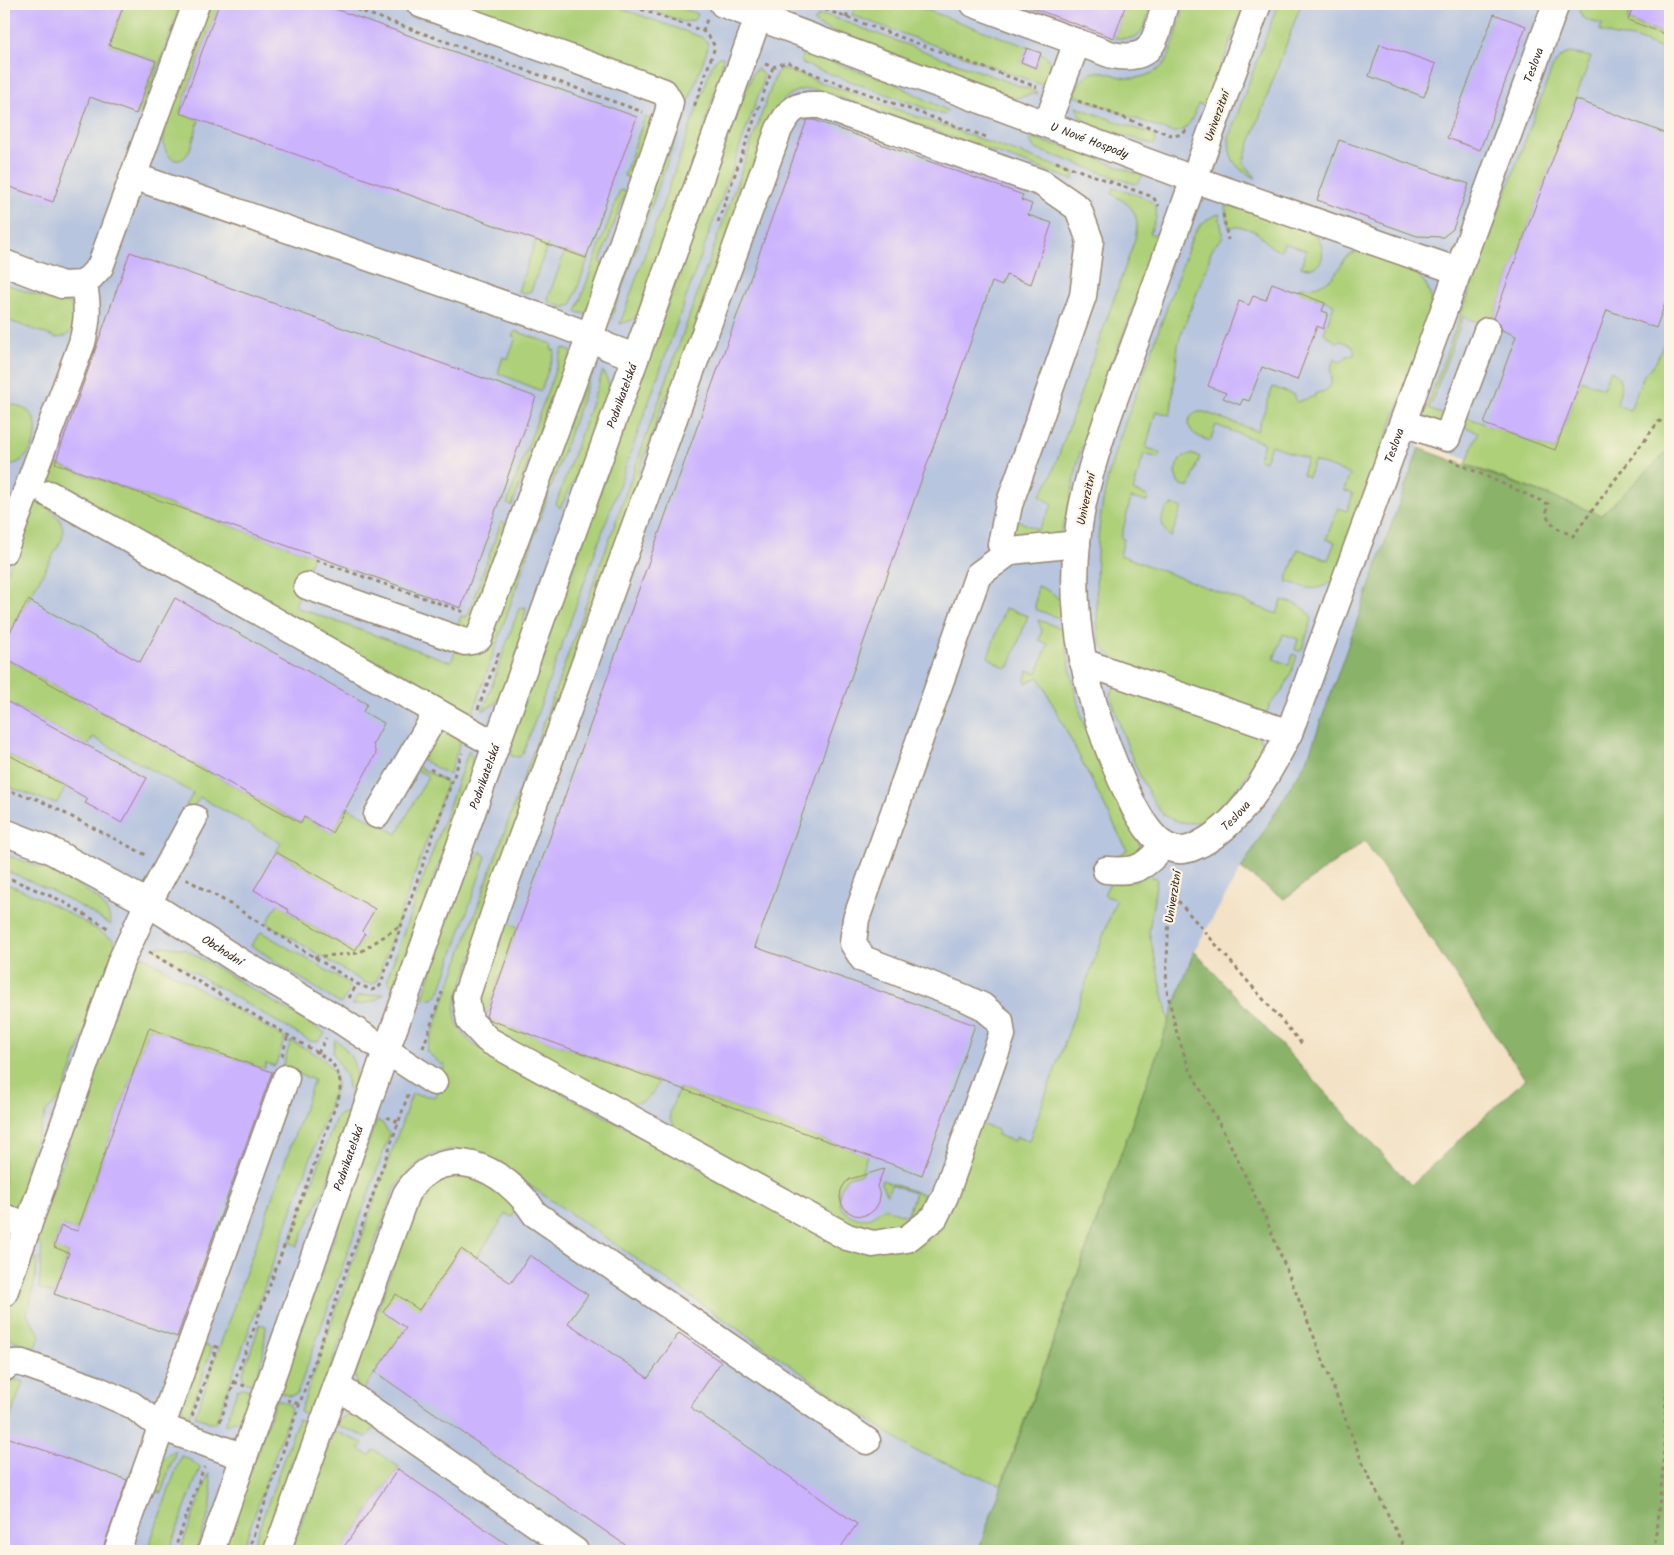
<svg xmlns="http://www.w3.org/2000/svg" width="1674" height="1555" font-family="Kalam,sans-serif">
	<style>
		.industrial { fill: #b8c5de }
		.green { fill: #aed079; stroke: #747d4c }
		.forest { fill: #8ab269; stroke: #626e44 }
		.building { fill: #cbb3fe }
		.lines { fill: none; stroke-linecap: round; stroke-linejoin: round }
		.minor-casing { stroke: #978672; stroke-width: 29 }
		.path { stroke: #978672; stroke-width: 3; stroke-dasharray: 4 4; stroke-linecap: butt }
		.minor { stroke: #fff; stroke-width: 26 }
		.labels { text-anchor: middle; stroke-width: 4.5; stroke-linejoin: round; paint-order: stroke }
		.street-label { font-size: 12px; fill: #3b2a1e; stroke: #fcf5e5 }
	</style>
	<rect width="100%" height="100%" fill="#fcf5e5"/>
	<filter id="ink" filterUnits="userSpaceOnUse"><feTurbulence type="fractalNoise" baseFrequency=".02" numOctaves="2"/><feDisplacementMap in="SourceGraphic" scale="10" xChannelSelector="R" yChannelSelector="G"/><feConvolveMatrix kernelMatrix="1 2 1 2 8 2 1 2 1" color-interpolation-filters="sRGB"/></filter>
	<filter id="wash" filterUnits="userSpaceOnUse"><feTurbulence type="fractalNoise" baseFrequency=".0096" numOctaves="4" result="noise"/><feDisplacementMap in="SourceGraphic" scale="20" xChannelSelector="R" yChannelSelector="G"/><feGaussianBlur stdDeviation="1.12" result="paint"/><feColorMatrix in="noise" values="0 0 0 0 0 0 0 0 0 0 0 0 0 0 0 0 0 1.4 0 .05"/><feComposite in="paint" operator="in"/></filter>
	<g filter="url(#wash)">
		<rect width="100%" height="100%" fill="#f3e2c5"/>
		<polygon class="industrial" points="4,4 1670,4 1670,355 1657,392 1549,487 1418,442 1419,448 1307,760 1241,869 1194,951 978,1551 4,1551"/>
		<g class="green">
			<polygon points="124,4 181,4 142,112 139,115 136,114 156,61 109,45"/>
			<path d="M208,4H219L180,112L199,120C196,129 192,150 185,157C175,166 165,154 164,144C163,139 164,133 165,128Z"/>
			<polygon points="447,4 609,4 701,37 707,42 708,47 681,123 674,119 679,103"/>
			<polygon points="635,4 671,4 698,14 694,20 684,22"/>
			<path d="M856,4H910L1028,47L1021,62L1036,68L1041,53C1055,61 1052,74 1045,86L852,15Z"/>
			<path d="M1126,4H1151C1148,15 1145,36 1131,38C1126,39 1119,38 1114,38Z"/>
			<path d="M1185,4H1244L1207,107L1198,104C1193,116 1188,135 1171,132L1073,95C1078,83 1088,69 1104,72C1111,73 1119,77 1126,78C1140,79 1156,74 1165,63C1173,51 1180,19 1185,4Z"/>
			<path d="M1278,4H1301L1243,162L1256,178C1235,169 1229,160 1229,137Z"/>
			<polygon points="1578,4 1625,4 1623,9 1630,12 1627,20 1670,37 1670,52 1634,38 1615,36 1600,31 1602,24 1589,21 1581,16"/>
			<polygon points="819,15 829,16 1038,93 1016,98 1005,97 820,26 814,22"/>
			<polygon points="803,52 892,82 948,111 944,115 803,64 801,60"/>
			<path d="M1570,53L1591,57L1491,326L1463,317L1429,409L1446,416L1442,424L1428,422L1424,414L1551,71C1556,62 1560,55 1570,53Z"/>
			<polygon points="718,57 723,57 721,73 696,153 638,314 632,320 620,324 713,63"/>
			<polygon points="757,68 763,75 762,85 523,754 520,757 511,756 514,732 728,137 752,75"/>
			<path d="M781,68L1075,173L1073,180L819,90C799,86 786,94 776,111L679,380L664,400L639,472L636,501L456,1002C452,1020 460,1033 474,1045L848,1249L909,1247L980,1124L998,1130L997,1135L1014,1141L1016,1137L1029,1141L1116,900L1104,895L1108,886L1112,883L1128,882L1148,876L1157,878L1149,932L1169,1021L1001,1485L913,1450L490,1158C452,1137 413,1157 393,1192L313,1417L300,1412L412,1094L436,1097L445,1063L442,1065L426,1051L776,74Z"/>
			<polygon points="1076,107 1154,135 1156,141 1154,145 1089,124 1081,118"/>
			<polygon points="645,117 657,122 656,126 650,124 634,169 639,171 636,180 624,176"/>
			<polygon points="671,126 679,129 610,321 607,318"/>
			<polygon points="1032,139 1070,148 1143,176 1136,184 1132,183 1035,149 1030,141"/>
			<path d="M1114,188C1124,192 1154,197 1156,209C1158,217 1153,226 1150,233L1159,237L1080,452L1066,519L1060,533L1056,536L1006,543L1013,518L1038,530L1053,504L1040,496L1051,477L1135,239C1141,213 1132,206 1112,194Z"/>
			<polygon points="620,190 631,194 630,198 624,196 600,262 606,264 586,314 576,312"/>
			<path d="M1225,206H1232L1317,235C1326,251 1326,272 1301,267L1306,250L1284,243L1281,251C1271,249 1269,244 1262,237C1253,228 1241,226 1229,227Z"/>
			<path d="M1219,214L1223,237C1213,246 1210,251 1208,264L1180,337L1178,345L1171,412L1170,415L1156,411L1146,448L1160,452L1159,458L1144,454L1133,491L1148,496L1147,502L1131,498L1121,538L1124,539L1120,555L1277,614L1282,600C1295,604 1307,606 1312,619L1302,649L1299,651L1295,650L1298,639L1283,634L1274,659L1289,665L1293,654L1297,656C1290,676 1286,691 1269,705L1268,711L1260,713L1117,665L1119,660C1094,648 1098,628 1097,605C1094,554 1100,500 1115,452C1124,424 1135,397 1145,370C1160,326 1176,282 1192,238C1198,226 1206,218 1219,214Z"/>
			<polygon points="536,240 548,244 531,291 525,293 518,291"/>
			<polygon points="565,251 588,259 571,306 567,305 566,308 551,303 549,302 548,298"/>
			<path d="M1355,252H1363C1388,261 1427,267 1431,300C1432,305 1431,310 1431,316L1334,580C1314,594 1308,588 1286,581L1298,549L1328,560L1335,542L1326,539L1338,508L1347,511L1353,494L1344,490L1350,474L1314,461L1308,477L1302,474L1307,459L1271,445L1265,461L1259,459L1264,443L1216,425L1210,441C1199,437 1192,435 1188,424C1190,415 1195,411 1204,412L1257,431L1273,387L1294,395L1297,402L1315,396V393C1332,391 1332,384 1331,370C1331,367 1333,362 1334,358L1339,362L1344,360L1347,356L1355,355L1353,346L1342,341L1336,342L1324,333L1334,304L1298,291L1300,287C1314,289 1328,284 1336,273C1345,262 1340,260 1355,252Z"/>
			<polygon points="4,283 52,301 69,303 75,309 72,330 67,336 57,338 4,319"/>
			<polygon points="515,331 552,344 551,349 555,351 541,391 498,373 503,357 508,359 516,337 512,336"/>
			<path d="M1665,340L1670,341V449L1601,515L1466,464L1478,432L1463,426L1466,417L1555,450L1581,380L1603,388L1610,370C1626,380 1620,390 1617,405L1630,410L1644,375L1656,362Z"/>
			<polygon points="563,348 572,352 556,402 550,400 512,506 507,504"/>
			<polygon points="593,368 539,521 531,519 589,370"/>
			<polygon points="603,371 608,382 609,391 606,403 584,460 560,508 556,504"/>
			<path d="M4,402C11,404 23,407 29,412C43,424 35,450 22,460C17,464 10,465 4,467Z"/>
			<path d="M1191,454L1200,457L1189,488L1178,483L1175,473C1177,463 1180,456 1191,454Z"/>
			<path d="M48,461L313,555L295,607L451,662L456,649L470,654L528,525L537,528L472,715L469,716L39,501C54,513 66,518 62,539L4,643V581Z"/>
			<path d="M1172,505L1182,507L1171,537C1160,529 1158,512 1172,505Z"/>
			<polygon points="501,522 506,524 480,596 474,629 456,630 461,616 467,617"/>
			<path d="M1037,586C1057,593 1062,599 1064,620L1035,609Z"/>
			<polygon points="526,607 520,645 502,692 496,703 483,711 519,608"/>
			<polygon points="1005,608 1028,616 1009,667 1005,668 988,657"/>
			<path d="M1038,620L1064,629C1070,676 1081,726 1101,769C1113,795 1127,820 1140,845L1136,858L1117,862L1116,857L1127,850L1039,677L1026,683L1025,679L1028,671L1037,673L1048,644L1039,640L1042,631Z"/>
			<polygon points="4,658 301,823 304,817 332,833 347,807 397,834 428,776 415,769 417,766 446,782 446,786 377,980 374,984 365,983 267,923 278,903 289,910 288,912 355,951 365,934 361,931 374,909 276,852 281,843 200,797 193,808 187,807 187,804 193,793 93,737 88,746 4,700"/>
			<path d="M1116,685L1133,694L1245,733L1260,734L1259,740L1264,742C1254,768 1238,789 1218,808C1214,812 1209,818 1204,820C1191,826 1170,822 1161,812C1153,803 1149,792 1143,782C1129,753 1119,724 1110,693Z"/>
			<polygon points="445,731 461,740 449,775 421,759 440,732"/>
			<path d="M469,750C473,759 474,766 472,775L396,981L392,986L388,981V976Z"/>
			<polygon points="4,752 66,787 57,803 50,802 4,785"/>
			<polygon points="481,851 486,857 440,991 433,999 423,998 452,904"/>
			<path d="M4,854C31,864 92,884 106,910C109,914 110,920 111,925C77,903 42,885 4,870Z"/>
			<path d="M4,883C43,897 79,919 114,940L115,946L62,1097L46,1112L25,1170L28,1189L25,1199L13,1207L4,1205Z"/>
			<path d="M507,923L518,927L485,1018L659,1081C651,1099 644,1105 623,1103L490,1031L480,1012V1000Z"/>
			<polygon points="261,932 348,983 349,992 340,1004 251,945"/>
			<path d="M163,946L185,949L325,1033C320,1041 317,1044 308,1040L152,948Z"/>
			<polygon points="141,955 285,1038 275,1066 266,1063 264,1069 149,1028 77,1231 61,1226 54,1247 69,1253 54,1294 39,1288 42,1249 37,1237 129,968"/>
			<path d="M384,994C374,1003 364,1004 351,1005L358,996Z"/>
			<path d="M335,1039C354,1055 359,1069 353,1093L348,1088L346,1076L333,1053Z"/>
			<path d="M291,1041C311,1052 337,1060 336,1087L216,1422L212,1423L195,1416L314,1080L282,1068Z"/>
			<path d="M679,1088L867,1155L861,1174L848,1177C837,1190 834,1208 852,1216C857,1218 862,1220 867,1218C873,1217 879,1211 885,1208L907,1216L915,1193L891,1185L887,1195L881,1183L882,1180L924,1195C909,1233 894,1232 858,1232L680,1133L670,1120V1112Z"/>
			<polygon points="350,1111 325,1188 297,1246 290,1242 336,1118 341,1114"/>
			<polygon points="378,1121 382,1123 389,1133 389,1136 297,1394 290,1396 279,1392 376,1122"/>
			<polygon points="459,1174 477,1178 514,1203 516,1210 512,1217 506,1214 476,1258 461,1249 362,1392 356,1385 355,1374 418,1196 433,1181"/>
			<path d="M27,1254L37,1259C36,1278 32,1296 27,1314L40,1335L36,1348L8,1338L4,1349V1320Z"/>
			<polygon points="260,1324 266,1326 263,1355 255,1384 247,1382 242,1376"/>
			<polygon points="203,1345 212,1348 188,1418 184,1413 182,1405"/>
			<polygon points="16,1380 23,1381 4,1436 4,1387 9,1382"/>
			<path d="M242,1388L253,1391C246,1409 244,1418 225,1425L237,1390Z"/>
			<polygon points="276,1399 289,1404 291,1409 242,1551 222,1551"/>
			<polygon points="352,1413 356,1413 376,1425 367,1437 336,1425 341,1418"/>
			<polygon points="298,1419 306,1422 260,1551 251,1551"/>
			<polygon points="334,1431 363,1443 359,1449 370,1456 374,1450 399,1467 341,1551 291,1551"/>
			<path d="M176,1450L161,1493L152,1489C157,1475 160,1455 176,1450Z"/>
			<polygon points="181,1456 192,1461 200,1468 169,1551 147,1551"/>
			<path d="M209,1473C217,1503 205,1523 196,1551H180Z"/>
		</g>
		<polygon class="forest" points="1419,448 1601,515 1670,449 1670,1551 978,1551 1194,951 1411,1185 1525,1079 1365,841 1284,899 1241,869 1307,760"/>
		<g id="blocks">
			<g class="building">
				<polygon points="4,4 124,4 109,45 156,61 136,114 90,97 53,202 4,185"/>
				<polygon points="219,4 321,4 637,117 586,258 180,113"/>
				<polygon points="1027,4 1126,4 1114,38 1027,6"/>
				<polygon points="1634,4 1670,4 1670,36 1628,20"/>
				<polygon points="1494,14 1526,26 1480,150 1447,138"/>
				<polygon points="1380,44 1436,64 1424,97 1369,76"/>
				<polygon points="1027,48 1041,53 1036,68 1021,62"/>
				<polygon points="1575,99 1670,135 1670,290 1656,328 1607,310 1555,450 1484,424 1516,336 1502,330 1499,322 1494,318"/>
				<polygon points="807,120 814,120 1023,195 1021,200 1032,204 1028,215 1052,223 1031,284 1006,275 1002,286 992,282 755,947 975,1025 922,1175 490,1020 486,1016"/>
				<polygon points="1339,140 1469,184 1453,229 1443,237 1417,236 1317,200"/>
				<polygon points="130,252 536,397 461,608 55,463"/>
				<polygon points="1272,283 1325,303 1322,311 1328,313 1323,329 1317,326 1297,380 1262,367 1249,401 1243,399 1240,405 1223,398 1226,393 1208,386 1239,301 1249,305 1253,296 1266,300"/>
				<polygon points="175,598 367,704 363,712 384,723 373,744 376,754 332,833 304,817 301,823 4,658 4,643 28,600 140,662"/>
				<polygon points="4,700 147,778 122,823 85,803 88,799 4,752"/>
				<polygon points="276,852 375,909 362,931 365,934 355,951 288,912 289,910 254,890"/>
				<polygon points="149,1028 272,1072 177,1337 54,1294 69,1253 54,1247 61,1226 77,1231"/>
				<polygon points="884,1169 877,1186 880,1195 879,1202 875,1209 869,1214 861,1216 854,1215 847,1211 842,1205 840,1198 841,1190 845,1183 850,1179"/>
				<polygon points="461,1249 511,1283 530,1255 588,1295 568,1323 648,1378 679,1333 721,1362 690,1407 857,1524 838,1551 634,1551 375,1372 406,1328 383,1312 396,1294 419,1310"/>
				<polygon points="4,1436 127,1480 102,1551 4,1551"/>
				<polygon points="398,1469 517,1551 341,1551"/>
			</g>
		</g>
	</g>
	<g filter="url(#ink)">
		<use href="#blocks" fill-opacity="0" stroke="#978672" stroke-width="1"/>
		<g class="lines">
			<defs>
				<g id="minor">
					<path id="s1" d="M723,4L1193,179L1458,271"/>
					<path d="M974,4L1112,55C1156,63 1155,37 1165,4"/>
					<path id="s2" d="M1258,4C1221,104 1185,203 1149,304C1127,368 1097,437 1083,503C1061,606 1088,715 1134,807C1146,829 1165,860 1194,847C1240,827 1268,775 1289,733L1556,4"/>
					<polyline points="1047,124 1077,42"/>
					<polyline points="133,176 535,315 590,336 608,347 635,357"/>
					<polyline points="4,263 62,285 84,284 100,267 196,4"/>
					<polyline points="1404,423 1447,438 1487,331"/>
					<polyline points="49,494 496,745"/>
					<path d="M4,551L82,343C88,319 88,308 84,284"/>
					<path d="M1011,551L1001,544L1009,505L1083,296L1090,241L1078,208L1042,183L820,105C795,104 791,108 779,129L495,911L466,997L470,1021L488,1040L847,1237L873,1244L907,1239L935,1217L945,1196L1002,1035L1000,1021L982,1006L965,998L863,959L853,943L856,919L978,575L1011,551L1077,544"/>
					<polyline points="307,586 465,642 472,641 479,638 590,336 668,113 670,102 664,92 420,4"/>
					<polyline points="1083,662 1289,733"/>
					<polyline points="377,815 437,712"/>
					<path id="s3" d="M4,832L48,849L148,903L242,963L338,1019L434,1082"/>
					<path d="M1106,870C1137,872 1143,869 1164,845"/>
					<polyline points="4,1217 28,1226 121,961 148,903 194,818"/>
					<polyline points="4,1293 28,1226"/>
					<path d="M4,1368C10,1363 14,1362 22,1363L96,1389L132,1405L161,1427L244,1457"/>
					<polyline points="337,1386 575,1551"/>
					<polyline points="117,1551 286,1078"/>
					<path id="s4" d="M211,1551L386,1051L763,4"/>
					<path d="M277,1551L406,1194C443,1137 505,1167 535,1214L867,1441"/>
				</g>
			</defs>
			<use href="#minor" class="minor-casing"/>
			<g class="path">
				<polyline points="341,4 643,112"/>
				<polyline points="626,4 703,31 710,38 715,47 694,107"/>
				<polyline points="810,4 1037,87"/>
				<polyline points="846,18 851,4"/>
				<polyline points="703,31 707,19"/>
				<polyline points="765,64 773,67 787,62 821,77 989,138"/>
				<polyline points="1078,101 1174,136 1182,134 1187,130"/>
				<polyline points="1056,162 1153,197 1159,206"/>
				<polyline points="1223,214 1228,240"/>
				<polyline points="718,222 773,67"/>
				<polyline points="1450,460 1548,504 1546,515 1555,527 1573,536 1659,421 1670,425"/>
				<polyline points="316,560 464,612"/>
				<polyline points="478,709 499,652"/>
				<polyline points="430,769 452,781"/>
				<polyline points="4,790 37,799 148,856"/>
				<polyline points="1177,871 1169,913 1166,986 1177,1034 1189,1068 1228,1140 1266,1219 1314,1337 1362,1462 1406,1551"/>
				<polyline points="4,876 62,901 111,930"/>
				<polyline points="186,879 225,901 357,984 372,990 380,986 462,753"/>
				<polyline points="1173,895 1302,1044"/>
				<path d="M149,952L331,1061C339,1074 342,1081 339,1096L219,1424"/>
				<polyline points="314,957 359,953 401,925"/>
				<polyline points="349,998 357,984"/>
				<polyline points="423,1048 442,992"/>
				<polyline points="318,1053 326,1038"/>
				<polyline points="282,1056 288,1035"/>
				<polyline points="387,1117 398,1122"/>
				<polyline points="234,1382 245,1386"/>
				<polyline points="287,1400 299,1404"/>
				<polyline points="192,1416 217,1347 214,1346"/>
				<polyline points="174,1551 204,1467"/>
				<polyline points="248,1551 409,1092"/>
				<polyline points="1654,1551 1663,1469 1670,1302"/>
			</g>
			<use href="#minor" class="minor"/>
		</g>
	</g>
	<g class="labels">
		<g class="street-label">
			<text dy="4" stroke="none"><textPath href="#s2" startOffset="1786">Teslova</textPath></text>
			<text transform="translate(1217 116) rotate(-70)" y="4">Univerzitní</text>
			<text dy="4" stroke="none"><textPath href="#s1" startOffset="391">U Nové Hospody</textPath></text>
			<text dy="4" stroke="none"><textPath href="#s4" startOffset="1226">Podnikatelská</textPath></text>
			<text dy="4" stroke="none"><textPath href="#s2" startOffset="1381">Teslova</textPath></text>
			<text transform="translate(1086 499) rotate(-78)" y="4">Univerzitní</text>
			<text dy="4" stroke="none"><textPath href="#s4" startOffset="821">Podnikatelská</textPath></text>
			<text dy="4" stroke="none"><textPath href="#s2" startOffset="976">Teslova</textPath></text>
			<text transform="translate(1173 897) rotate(-81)" y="4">Univerzitní</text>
			<text dy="4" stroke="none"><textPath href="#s3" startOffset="249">Obchodní</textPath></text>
			<text dy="4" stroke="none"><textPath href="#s4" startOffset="416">Podnikatelská</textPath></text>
		</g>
	</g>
	<rect width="1674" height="1555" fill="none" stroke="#fcf5e5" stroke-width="20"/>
</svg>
